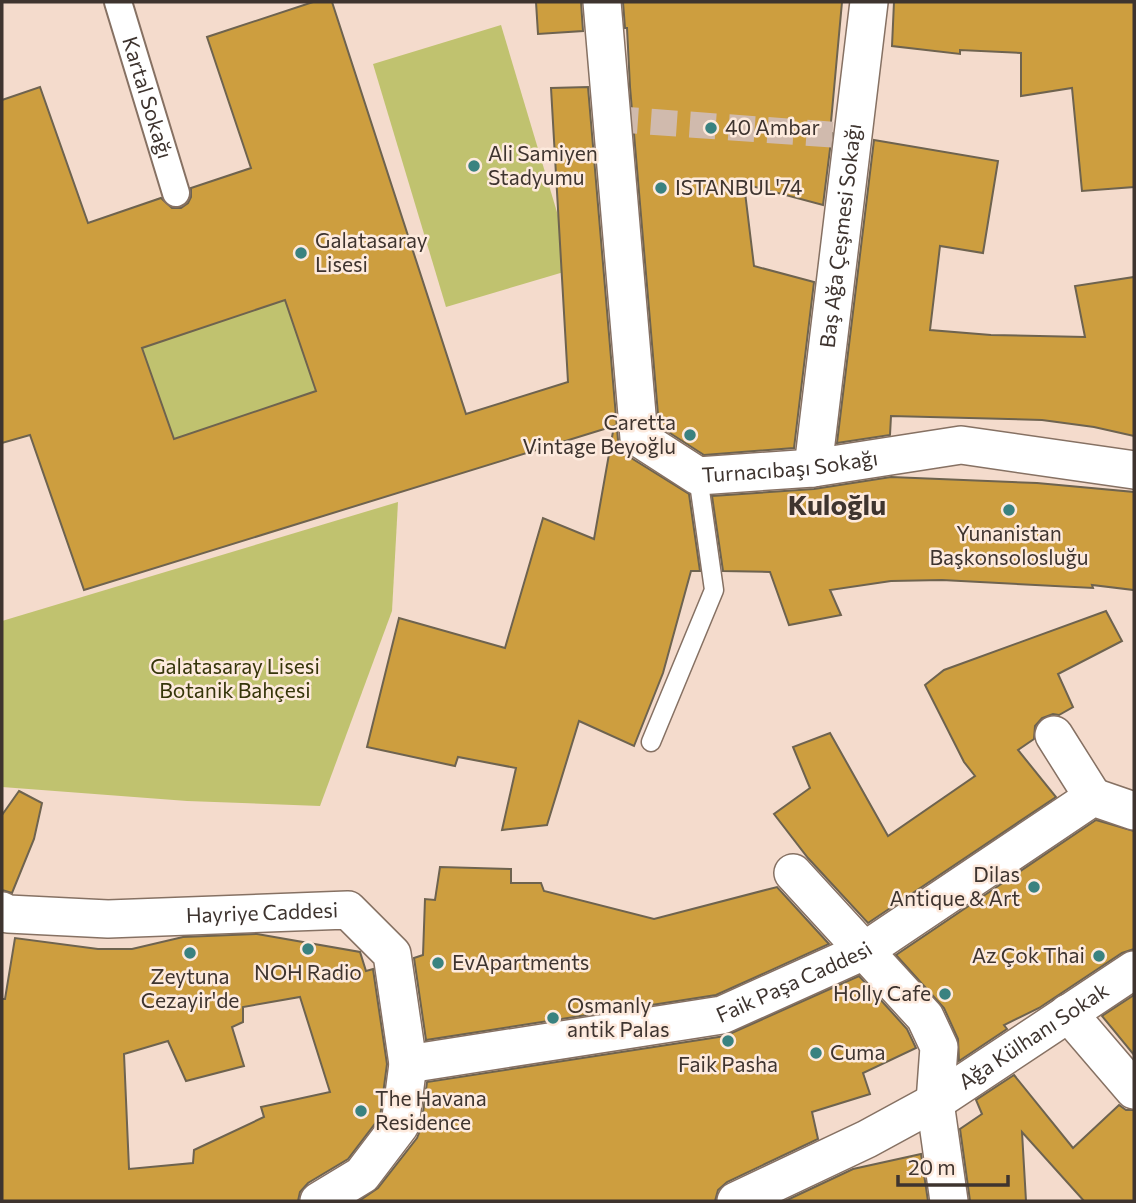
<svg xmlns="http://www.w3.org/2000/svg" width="1136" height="1203" font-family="Commissioner,sans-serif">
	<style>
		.green { fill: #c0c26f }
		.building { fill: #cd9e3f; stroke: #6e634f; stroke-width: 2; fill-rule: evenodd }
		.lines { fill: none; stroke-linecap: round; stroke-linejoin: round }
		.pedestrian-tunnel { stroke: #d0baad; stroke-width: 26; stroke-dasharray: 26 13; stroke-linecap: butt }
		.service-casing { stroke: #867163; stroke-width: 21 }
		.pedestrian-casing { stroke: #867163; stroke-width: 30 }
		.minor-casing { stroke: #867163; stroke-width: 40 }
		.service { stroke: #fff; stroke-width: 18 }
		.pedestrian { stroke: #fff; stroke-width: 26 }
		.minor { stroke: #fff; stroke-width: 37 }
		.poi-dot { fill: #3a8280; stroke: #fdeadd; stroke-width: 2.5 }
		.labels { text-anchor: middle; stroke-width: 5; stroke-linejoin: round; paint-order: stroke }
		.street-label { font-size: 21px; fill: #3e342f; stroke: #fdeadd }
		.poi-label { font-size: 21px; fill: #3e342f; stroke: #fdeadd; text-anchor: start }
		.park-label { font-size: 21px; fill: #353509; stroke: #fdeadd }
		.district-label { font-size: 28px; font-weight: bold; fill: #3e342f; stroke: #fdeadd }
	</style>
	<rect width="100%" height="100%" fill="#f4dbcc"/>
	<g class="green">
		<polygon points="501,25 574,269 446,307 373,64"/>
		<polygon points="285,300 316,391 174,439 142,348"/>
		<polygon points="398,502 392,611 320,806 187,801 2,787 2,621"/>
	</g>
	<g class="building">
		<path d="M313,2H332L466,414L568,382L551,88L588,87L618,440L621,449L628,456L689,494L700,571H691L663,673L634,746L579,721L547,825L502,830L516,768L458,757L455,766L367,747L399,618L505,648L543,518L594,539L614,426L84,590L30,435L2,443V100L40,87L88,223L161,198L172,208H181L188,203L191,197V188L251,168L207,37ZM285,300L316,391L174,439L142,348Z"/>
		<polygon points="536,2 581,2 583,31 538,34"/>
		<polygon points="623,2 842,2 830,133 832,133 823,205 744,184 754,266 814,282 794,448 704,455 659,426 630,87 627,28 625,28"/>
		<polygon points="894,2 1134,2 1134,187 1082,191 1072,88 1021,96 1021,53 960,50 960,54 892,46"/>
		<polygon points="874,140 998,161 983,253 940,246 930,330 991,335 1085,337 1075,286 1134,277 1134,436 1094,427 1042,420 891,416 890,435 837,443"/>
		<polygon points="891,477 1037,483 1134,492 1134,590 1092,585 1093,588 942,580 891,581 830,590 841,615 789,625 770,572 723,571 712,496 814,489"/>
		<polygon points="1106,611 1122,641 1058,674 1073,707 1059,715 1053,714 1042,718 1035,726 1034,739 1018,750 1056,797 868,923 808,858 774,814 810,788 793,747 830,733 888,836 975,776 964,762 925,685 944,670"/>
		<polygon points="19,791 42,803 34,839 12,893 2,890 2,815"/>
		<polygon points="1096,820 1134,831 1134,949 1122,953 1039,1008 1004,1025 1007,1029 959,1061 958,1039 944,1008 896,955"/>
		<polygon points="440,867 511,869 511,883 541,883 544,891 654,919 777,887 829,944 716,995 426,1040 414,958 423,955 425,899 435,900"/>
		<path d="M257,934L360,952L366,971L373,969L387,1064L380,1117L348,1159L308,1183L300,1192L298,1201H2V999H5L15,938L98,949H132L183,937ZM300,997L330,1092L261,1107L264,1117L194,1150L193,1163L129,1169L124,1054L168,1041L186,1081L244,1066L232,1027L243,1022V1007Z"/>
		<polygon points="859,976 907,1029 916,1048 863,1073 870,1094 812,1112 818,1139 727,1182 718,1190 715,1201 359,1201 378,1188 417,1138 421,1128 427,1082 725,1036"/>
		<polygon points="1134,995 1134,1055 1102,1016"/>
		<polygon points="1014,1075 1073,1148 1119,1105 1126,1110 1134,1110 1134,1201 1084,1201 1022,1132 1026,1201 970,1201 960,1129 982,1114 976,1100"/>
		<polygon points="921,1154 928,1201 785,1201 853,1169"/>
	</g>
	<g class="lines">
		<polyline class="pedestrian-tunnel" points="612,119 852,136"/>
		<defs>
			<polyline id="service" points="651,742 714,590 698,476"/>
			<g id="pedestrian">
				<path id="s1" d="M118,2L176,193"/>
			</g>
			<g id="minor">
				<path id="s2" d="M602,2L639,438L698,476L813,468L961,445L1134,470"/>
				<path id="s3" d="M813,468L869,2"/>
				<polyline points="1054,735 1093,797"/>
				<polyline points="793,873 925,1017 939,1047 935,1102 949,1201"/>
				<path id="s4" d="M2,911L8,914L108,919L348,910L392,954L408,1064L400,1125L362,1175L319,1201"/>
				<polyline points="1068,1013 1134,1090"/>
				<path id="s5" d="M408,1064L722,1015L864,951L1093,797L1134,811"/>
				<path id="s6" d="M736,1201L867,1139L935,1102L1134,970"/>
			</g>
		</defs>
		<use href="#service" class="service-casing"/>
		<use href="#pedestrian" class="pedestrian-casing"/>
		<use href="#minor" class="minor-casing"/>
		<use href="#service" class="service"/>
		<use href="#pedestrian" class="pedestrian"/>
		<use href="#minor" class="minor"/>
	</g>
	<g class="poi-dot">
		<circle cx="711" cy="128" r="7"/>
		<circle cx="474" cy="166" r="7"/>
		<circle cx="661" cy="188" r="7"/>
		<circle cx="301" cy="253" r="7"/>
		<circle cx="690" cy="435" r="7"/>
		<circle cx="1009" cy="510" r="7"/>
		<circle cx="1034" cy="887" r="7"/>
		<circle cx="308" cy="949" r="7"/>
		<circle cx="190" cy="953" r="7"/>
		<circle cx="1099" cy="956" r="7"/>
		<circle cx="438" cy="963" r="7"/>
		<circle cx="945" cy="994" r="7"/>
		<circle cx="553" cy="1018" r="7"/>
		<circle cx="728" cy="1041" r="7"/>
		<circle cx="816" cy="1053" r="7"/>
		<circle cx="361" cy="1111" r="7"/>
	</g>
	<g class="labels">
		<g class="street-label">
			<text dy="7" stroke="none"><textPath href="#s1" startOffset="100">Kartal Sokağı</textPath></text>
			<text dy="7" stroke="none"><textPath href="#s3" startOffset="234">Baş Ağa Çeşmesi Sokağı</textPath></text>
			<text dy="7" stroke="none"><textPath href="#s2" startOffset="600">Turnacıbaşı Sokağı</textPath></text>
			<text dy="7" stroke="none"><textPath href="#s4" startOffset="261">Hayriye Caddesi</textPath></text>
			<text dy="7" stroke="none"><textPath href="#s5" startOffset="397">Faik Paşa Caddesi</textPath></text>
			<text dy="7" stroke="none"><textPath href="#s6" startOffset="341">Ağa Külhanı Sokak</textPath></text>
		</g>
		<g class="poi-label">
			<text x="725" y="135">40 Ambar</text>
			<text x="488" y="161">Ali Samiyen<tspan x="488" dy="24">Stadyumu</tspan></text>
			<text x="675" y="195">ISTANBUL'74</text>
			<text x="315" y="248">Galatasaray<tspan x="315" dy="24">Lisesi</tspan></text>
			<text x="676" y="430" text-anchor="end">Caretta<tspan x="676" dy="24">Vintage Beyoğlu</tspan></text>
			<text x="1009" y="541" text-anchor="middle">Yunanistan<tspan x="1009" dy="24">Başkonsolosluğu</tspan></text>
			<text x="1020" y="882" text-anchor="end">Dilas<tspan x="1020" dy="24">Antique &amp; Art</tspan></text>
			<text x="1085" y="963" text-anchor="end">Az Çok Thai</text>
			<text x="452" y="970">EvApartments</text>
			<text x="308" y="980" text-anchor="middle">NOH Radio</text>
			<text x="190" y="984" text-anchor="middle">Zeytuna<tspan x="190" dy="24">Cezayir'de</tspan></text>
			<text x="931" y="1001" text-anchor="end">Holly Cafe</text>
			<text x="567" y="1013">Osmanly<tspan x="567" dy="24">antik Palas</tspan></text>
			<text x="830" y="1060">Cuma</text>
			<text x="728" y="1072" text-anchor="middle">Faik Pasha</text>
			<text x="375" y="1106">The Havana<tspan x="375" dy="24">Residence</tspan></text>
		</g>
		<g class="park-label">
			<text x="235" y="674">Galatasaray Lisesi<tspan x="235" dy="24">Botanik Bahçesi</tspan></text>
		</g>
		<g class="district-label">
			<text x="837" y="515">Kuloğlu</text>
		</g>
	</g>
	<rect width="1136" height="1203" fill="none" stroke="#3e342f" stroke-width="7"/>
	<path d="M898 1175v10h110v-10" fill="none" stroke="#3e342f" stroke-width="3.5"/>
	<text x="908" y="1175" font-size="21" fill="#3e342f" stroke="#fdeadd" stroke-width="5" paint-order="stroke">20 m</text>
</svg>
